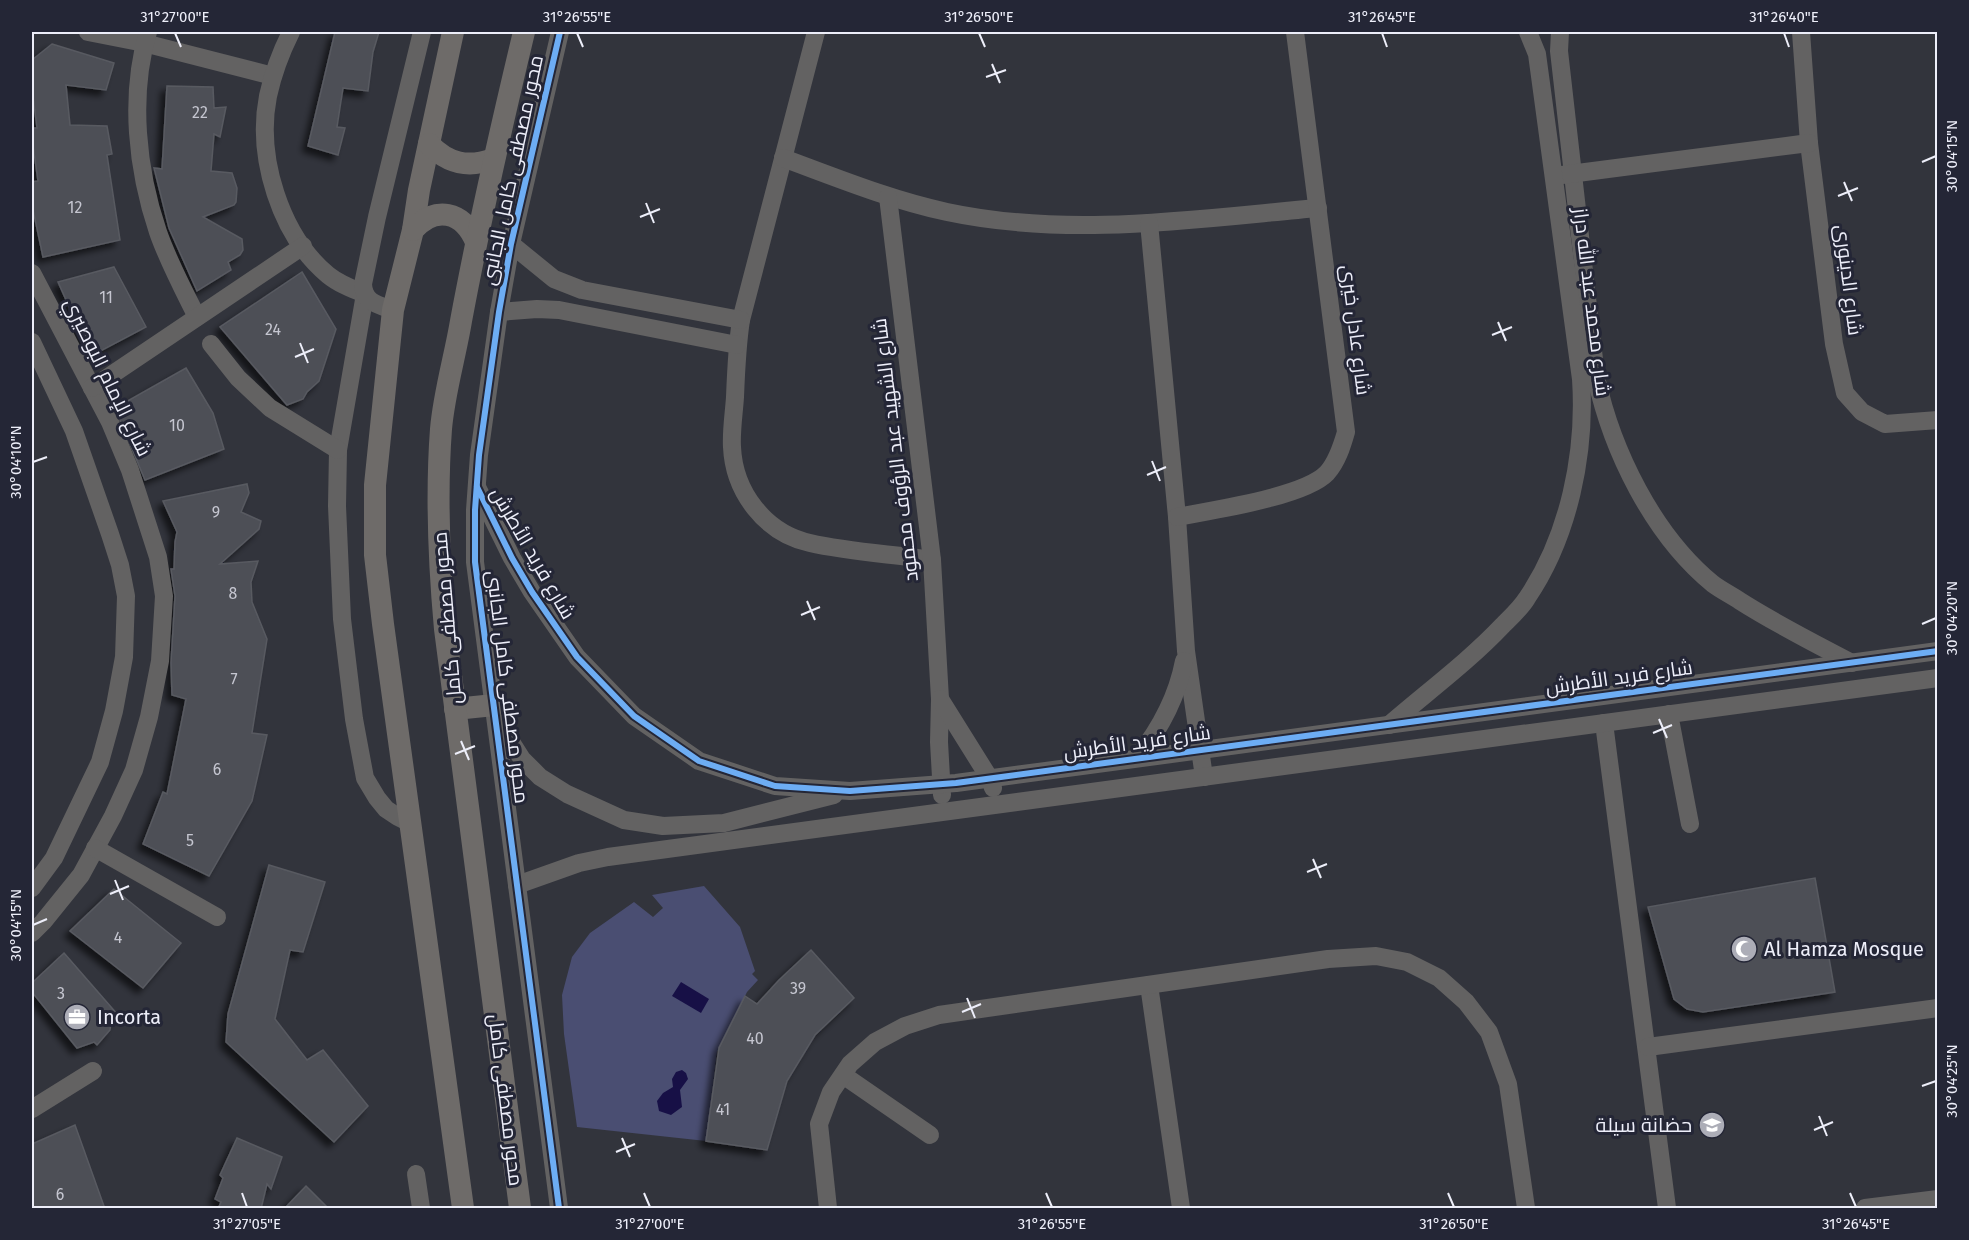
<svg xmlns="http://www.w3.org/2000/svg" width="1969" height="1240" font-family="'Fira Sans',Cairo,sans-serif">
	<style>
		.green { fill: #4a4e72 }
		.water { fill: #171046 }
		.building { fill: #4d4f57; stroke: #585a61; stroke-width: 1.5; filter: url(#shadow) }
		.lines { fill: none; stroke-linecap: round; stroke-linejoin: round }
		.minor { stroke: #636262; stroke-width: 18 }
		.major { stroke: #6e6b69; stroke-width: 22 }
		.cycleway-casing { stroke: #242636; stroke-width: 10 }
		.cycleway { stroke: #6dadf4; stroke-width: 6 }
		.ticks { fill: none; stroke: #edeef9; stroke-width: 2 }
		.labels { text-anchor: middle; stroke-width: 6; stroke-linejoin: round; paint-order: stroke }
		.number-label { font-size: 16px; fill: #c5c6d0 }
		.street-label { font-size: 20px; fill: #edeef9; stroke: #242636 }
		.poi-label { font-size: 20px; fill: #edeef9; stroke: #242636; text-anchor: start }
		.neatline { fill: none; stroke: #edeef9; stroke-width: 2 }
		.ticks-label { font-size: 15px; text-anchor: middle; fill: #edeef9 }
	</style>
	<defs>
		<filter id="shadow"><feDropShadow dx="-5.5" dy="5.5" stdDeviation="3" flood-color="#0009"/></filter>
	</defs>
	<rect width="100%" height="100%" fill="#32343c"/>
	<polygon class="green" points="704,886 740,927 755,971 752,974 758,980 747,992 717,1052 706,1141 577,1127 564,1034 562,995 572,957 590,933 634,902 653,917 663,908 652,895"/>
	<g class="water">
		<polygon points="681,982 709,999 701,1013 672,996"/>
		<polygon points="682,1070 686,1073 688,1079 680,1090 682,1107 671,1115 659,1111 657,1101 663,1093 673,1087 672,1079 676,1072"/>
	</g>
	<g class="building">
		<polygon points="335,32 379,32 373,52 368,91 343,88 337,127 345,128 338,155 308,146"/>
		<polygon points="52,44 114,63 106,90 66,85 70,125 107,126 112,154 107,155 120,240 43,257 32,205 32,182 38,181 32,138 32,128 37,128 32,88 32,60"/>
		<polygon points="167,86 213,87 214,108 226,107 220,137 214,134 211,171 232,173 237,188 236,202 234,205 203,217 242,239 243,250 240,255 228,262 231,270 197,291 169,228 154,168 162,169"/>
		<polygon points="114,267 146,327 91,356 58,282"/>
		<polygon points="302,272 336,329 319,381 307,392 303,399 287,405 220,327"/>
		<polygon points="186,368 213,413 224,449 145,480 115,408"/>
		<polygon points="247,484 249,493 241,512 261,521 259,529 220,564 258,561 251,582 252,602 267,639 252,733 267,735 252,801 209,876 143,844 163,792 167,794 186,699 172,695 171,663 175,596 171,569 174,569 175,542 177,532 163,501"/>
		<polygon points="269,865 325,882 303,952 290,950 275,1019 307,1060 323,1050 368,1106 334,1142 226,1042 228,1014"/>
		<polygon points="1815,878 1835,992 1703,1012 1687,1009 1674,999 1648,907"/>
		<polygon points="114,889 181,943 143,988 70,931"/>
		<polygon points="811,950 854,998 815,1035 787,1081 767,1150 706,1141 719,1048 745,996 757,1004 779,980"/>
		<polygon points="64,953 118,1015 111,1022 110,1030 97,1045 94,1042 77,1048 32,992 32,983"/>
		<polygon points="75,1125 105,1209 32,1209 32,1144"/>
		<polygon points="237,1138 282,1157 271,1189 267,1184 261,1209 218,1209 221,1202 215,1199 223,1178 220,1175"/>
		<polygon points="306,1186 329,1209 284,1209"/>
	</g>
	<g class="lines">
		<g class="minor">
			<polyline points="88,32 144,43 273,76"/>
			<path d="M148,32C129,96 137,170 158,232C168,261 183,289 197,317"/>
			<path d="M291,32C281,52 273,73 268,96C256,157 280,235 328,275C339,284 352,289 365,294L338,450L337,506L342,619L354,719L365,778L377,798L386,809L398,817L410,823"/>
			<path d="M816,32L741,320C737,346 736,371 735,397C734,413 731,431 732,447C734,492 765,533 810,543C849,552 892,554 932,560"/>
			<path d="M1560,32L1559,51L1596,377C1612,451 1653,535 1713,584C1721,590 1731,595 1740,601C1776,624 1814,643 1852,663"/>
			<polyline points="1801,32 1809,143 1834,344 1845,393 1862,412 1885,424 1938,420"/>
			<path d="M783,158C837,178 891,200 947,212C1069,238 1195,219 1318,208"/>
			<polyline points="1562,175 1809,143"/>
			<polyline points="888,197 932,560 940,699 939,742 942,795"/>
			<polyline points="1149,223 1177,517 1186,651 1204,777"/>
			<polyline points="511,244 554,279 582,290 741,320"/>
			<polyline points="32,273 110,422 130,470 158,557 164,596 160,661 149,717 134,770 113,816 81,875 43,922 32,933"/>
			<path d="M393,310C378,305 364,303 363,284L377,217L422,32"/>
			<polyline points="499,312 537,309 559,310 737,345"/>
			<polyline points="32,342 74,431 110,534 120,565 126,596 124,657 114,711 100,762 54,858 32,888"/>
			<polyline points="211,344 238,378 270,408 338,450"/>
			<polyline points="92,388 303,246"/>
			<polyline points="477,487 512,558 532,592 577,657 634,716 699,761 775,786 850,791 956,783 1938,651"/>
			<path d="M1177,517C1212,510 1304,497 1327,473C1337,462 1342,446 1346,432L1295,32"/>
			<polyline points="940,699 990,779 993,788"/>
			<polyline points="1669,714 1690,824"/>
			<polyline points="499,723 522,759 540,777 567,794 624,820 663,826 724,823 834,795"/>
			<polyline points="1604,723 1667,1208"/>
			<path d="M1389,725C1427,692 1468,662 1503,625C1511,617 1521,608 1527,598C1569,536 1586,453 1581,379L1537,54L1528,32"/>
			<path d="M1137,758C1160,729 1177,698 1184,661"/>
			<polyline points="95,848 217,917"/>
			<polyline points="517,885 579,863 608,857 1938,678"/>
			<polyline points="1149,985 1181,1208"/>
			<polyline points="1648,1047 1938,1008"/>
			<polyline points="843,1075 930,1135"/>
			<polyline points="32,1109 93,1071"/>
			<polyline points="416,1174 421,1208"/>
			<polyline points="559,1208 475,562 475,510 479,455 499,312 511,244 560,32"/>
			<polyline points="828,1208 819,1124 831,1092 850,1064 875,1042 905,1026 939,1015 1328,959 1376,956 1407,962 1439,978 1466,1002 1489,1032 1508,1084 1526,1208"/>
			<polyline points="1865,1208 1938,1199"/>
		</g>
		<g class="major">
			<polyline points="453,32 419,190 413,230 393,310 375,485 375,555 383,624 463,1208"/>
			<path d="M429,144C448,164 468,168 493,159"/>
			<path d="M413,230C435,205 463,211 476,242"/>
			<polyline points="455,709 494,705"/>
			<path d="M520,1208L445,629C439,563 436,496 441,429C444,393 455,357 461,321C479,224 501,128 524,32"/>
		</g>
		<defs>
			<g id="cycleway">
				<polyline points="477,487 512,558 532,592 577,657 634,716 699,761 775,786 850,791 956,783 1938,651"/>
				<polyline points="559,1208 475,562 475,510 479,455 499,312 511,244 560,32"/>
			</g>
		</defs>
		<use href="#cycleway" class="cycleway-casing"/>
		<use href="#cycleway" class="cycleway"/>
	</g>
	<path class="ticks" d="M175,33L181,47M577,33L583,47M979,33L985,47M1382,33L1387,47M1784,33L1789,47M992,64L1000,83M986,77L1006,70M1922,162L1936,156M1844,182L1852,201M1838,196L1858,188M646,203L654,223M640,217L660,209M1498,322L1506,341M1492,335L1512,327M300,343L308,363M295,357L314,349M1152,461L1160,481M33,462L47,457M1147,475L1166,467M807,601L815,620M801,615L820,607M1922,624L1936,618M1659,719L1667,738M1653,733L1672,725M461,741L469,760M455,754L475,746M1313,859L1321,878M1307,872L1327,864M115,880L123,900M110,894L129,886M33,925L47,919M967,998L975,1018M962,1012L981,1004M1922,1086L1936,1081M1819,1116L1827,1136M1814,1130L1833,1122M622,1138L630,1157M616,1152L635,1144M242,1193L247,1207M644,1193L650,1207M1046,1193L1052,1207M1448,1193L1454,1207M1850,1193L1856,1207"/>
	<defs>
		<symbol id="mosque-disc" viewBox="-11 -11 22 22"><circle r="9.5" fill="#acadb7" stroke="#242636"/><path d="M3.5-4.9A6 6 0 1 0 3.5 4.9A5 5 0 1 1 3.5-4.9Z" fill="#fff"/></symbol>
		<symbol id="office-disc" viewBox="-11 -11 22 22"><circle r="9.5" fill="#acadb7" stroke="#242636"/><path d="M-6-3h4V-5.5h4V-3h4V5H-6ZM-1-4.5V-3h2v-1.5ZM-6 0V1H6V0Z" fill="#fff"/></symbol>
		<symbol id="school-disc" viewBox="-11 -11 22 22"><circle r="9.5" fill="#acadb7" stroke="#242636"/><path d="M0-5L7-2L0 1L-7-2ZM-4 1L0 2.5L4 1V4Q0 6-4 4Z" fill="#fff"/></symbol>
	</defs>
	<g fill-rule="evenodd">
		<use href="#mosque-disc" x="1729" y="934" width="30" height="30"/>
		<use href="#office-disc" x="62" y="1002" width="30" height="30"/>
		<use href="#school-disc" x="1697" y="1110" width="30" height="30"/>
	</g>
	<g class="labels">
		<g class="number-label">
			<text x="200" y="118">22</text>
			<text x="75" y="213">12</text>
			<text x="106" y="303">11</text>
			<text x="273" y="335">24</text>
			<text x="177" y="431">10</text>
			<text x="216" y="518">9</text>
			<text x="233" y="599">8</text>
			<text x="234" y="685">7</text>
			<text x="217" y="775">6</text>
			<text x="190" y="846">5</text>
			<text x="118" y="943">4</text>
			<text x="798" y="994">39</text>
			<text x="61" y="999">3</text>
			<text x="755" y="1044">40</text>
			<text x="723" y="1115">41</text>
			<text x="60" y="1200">6</text>
		</g>
		<g class="street-label">
			<text transform="translate(512 170) rotate(-78)" y="7">محور مصطفى كامل الجانبى</text>
			<text transform="translate(1849 280) rotate(83)" y="7">شارع الدينورى</text>
			<text transform="translate(1592 302) rotate(83)" y="7">شارع محمد عبد الله دراز</text>
			<text transform="translate(1356 330) rotate(83)" y="7">شارع عادل خيرى</text>
			<text transform="translate(108 377) rotate(64)" y="7">شارع الإمام البوصيري</text>
			<text transform="translate(895 450) rotate(-97)" y="7">شارع الشهيد عبد الرؤوف محمود</text>
			<text transform="translate(533 553) rotate(60)" y="7">شارع فريد الأطرش</text>
			<text transform="translate(447 618) rotate(-95)" y="7">محور مصطفى كامل</text>
			<text transform="translate(1619 677) rotate(-8)" y="7">شارع فريد الأطرش</text>
			<text transform="translate(508 687) rotate(83)" y="7">محور مصطفى كامل الجانبى</text>
			<text transform="translate(1137 742) rotate(-8)" y="7">شارع فريد الأطرش</text>
			<text transform="translate(506 1100) rotate(83)" y="7">محور مصطفى كامل</text>
		</g>
		<g class="poi-label">
			<text x="1764" y="956">Al Hamza Mosque</text>
			<text x="97" y="1024">Incorta</text>
			<text x="1692" y="1132" text-anchor="end">حضانة سيلة</text>
		</g>
	</g>
	<rect width="1969" height="1240" fill="none" stroke="#242636" stroke-width="66"/>
	<rect x="33" y="33" width="1903" height="1174" class="neatline"/>
	<g class="ticks-label">
		<text x="175" y="22">31°27'00"E</text>
		<text x="577" y="22">31°26'55"E</text>
		<text x="979" y="22">31°26'50"E</text>
		<text x="1382" y="22">31°26'45"E</text>
		<text x="1784" y="22">31°26'40"E</text>
		<text transform="translate(1952 156) rotate(-90)" y="5">30°04'15"N</text>
		<text transform="translate(16 462) rotate(-90)" y="5">30°04'10"N</text>
		<text transform="translate(1952 618) rotate(-90)" y="5">30°04'20"N</text>
		<text transform="translate(16 925) rotate(-90)" y="5">30°04'15"N</text>
		<text transform="translate(1952 1081) rotate(-90)" y="5">30°04'25"N</text>
		<text x="247" y="1229">31°27'05"E</text>
		<text x="650" y="1229">31°27'00"E</text>
		<text x="1052" y="1229">31°26'55"E</text>
		<text x="1454" y="1229">31°26'50"E</text>
		<text x="1856" y="1229">31°26'45"E</text>
	</g>
</svg>
